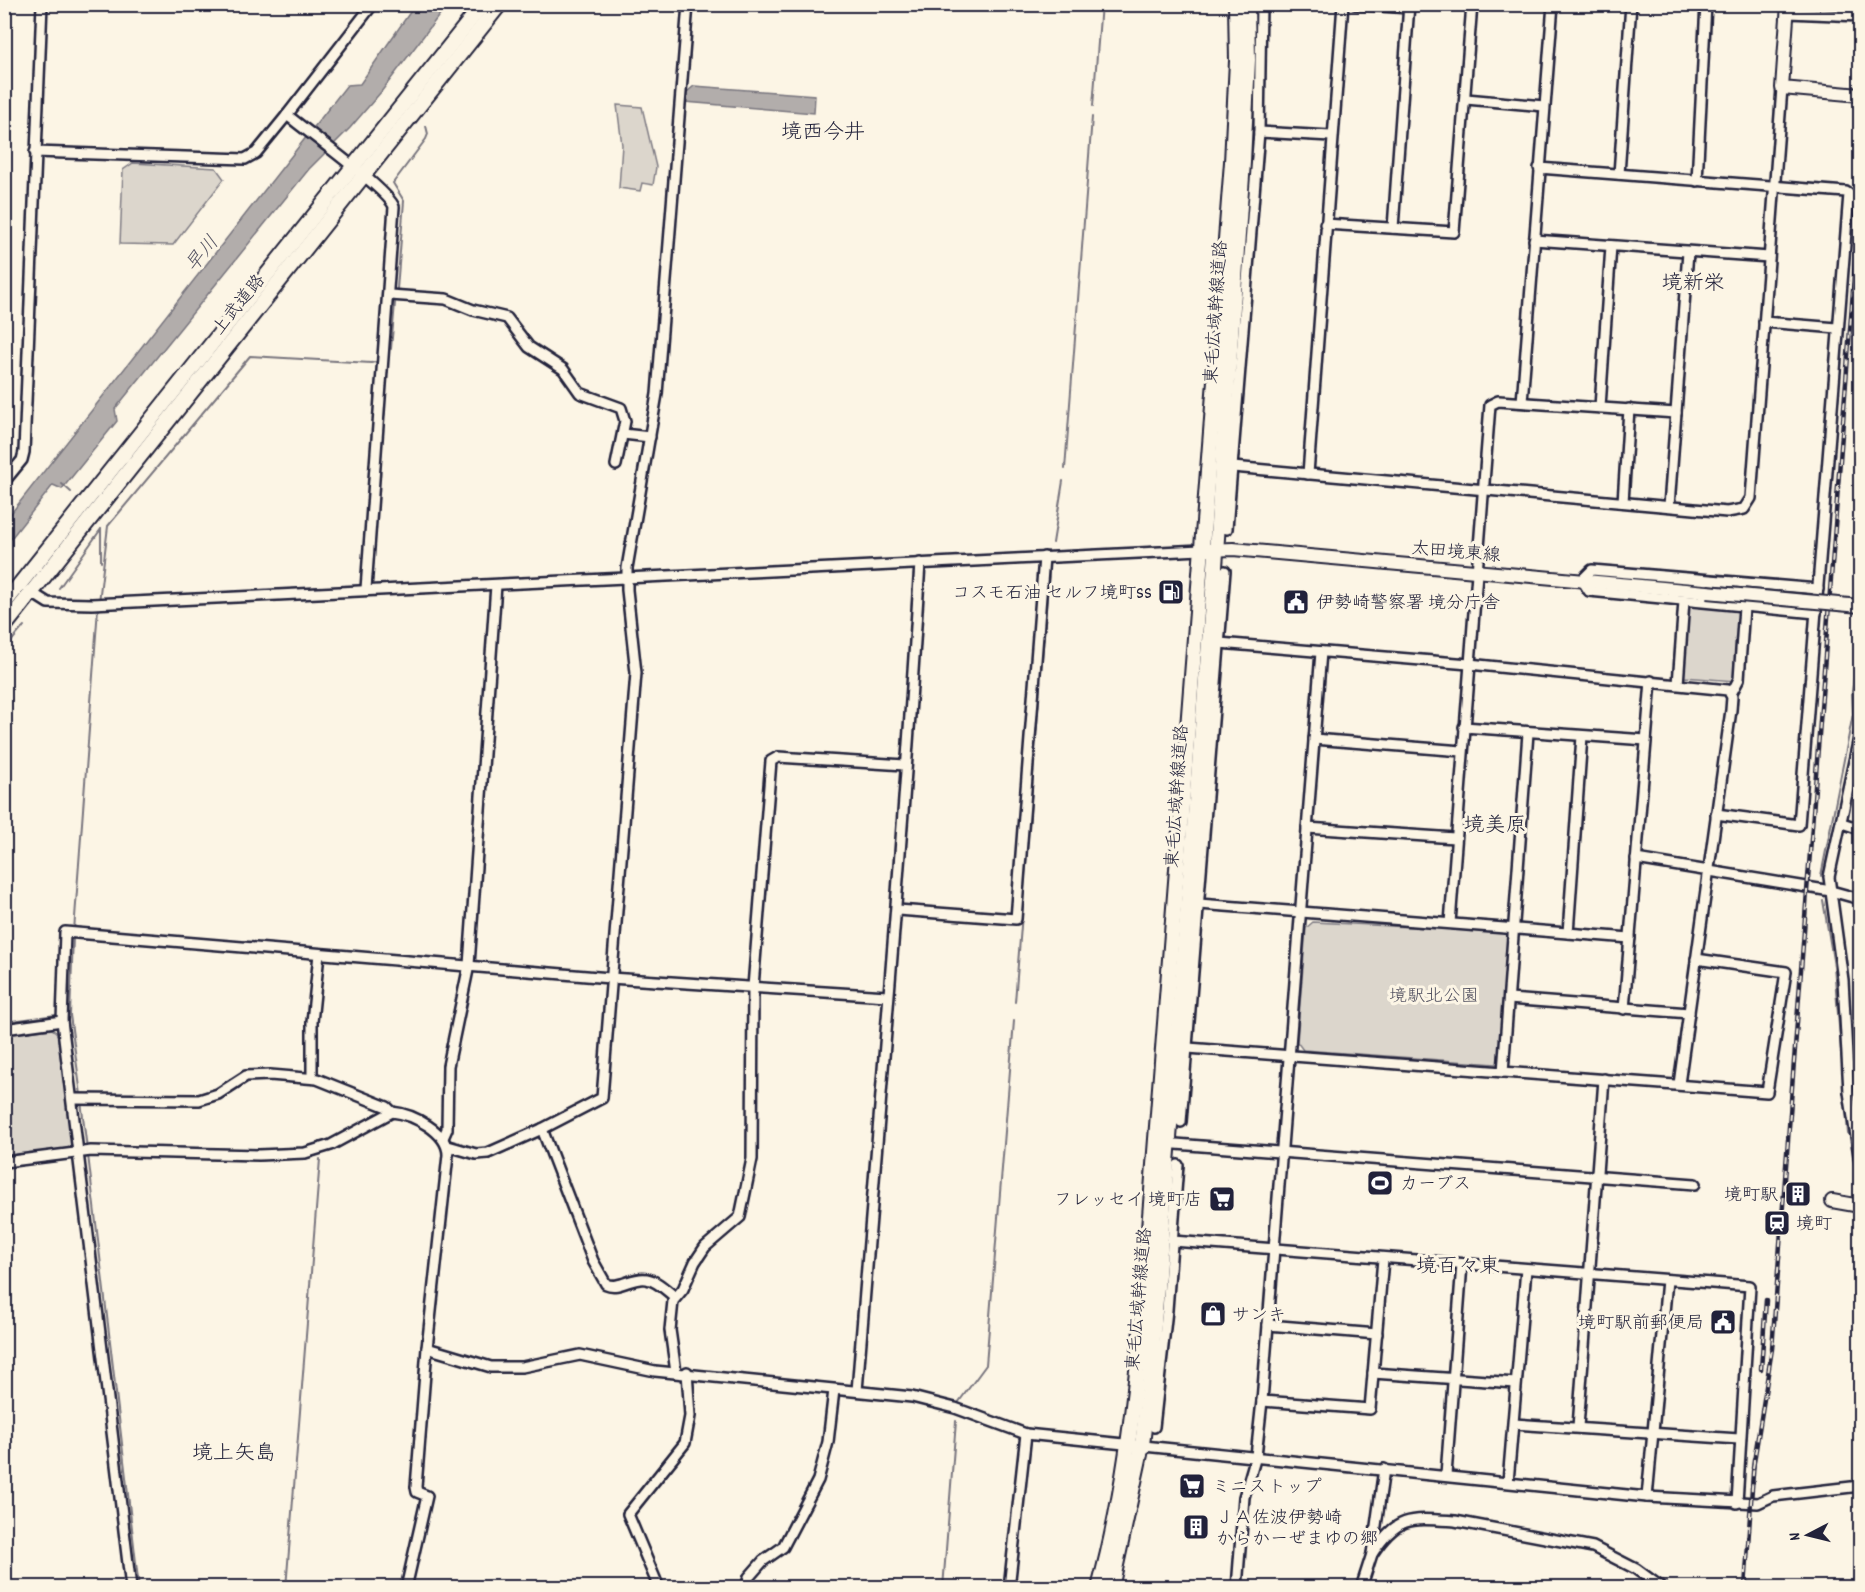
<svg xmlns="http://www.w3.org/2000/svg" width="1865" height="1592" font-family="Dekko,'Klee One',sans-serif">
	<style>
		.green { fill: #dcd6cc; stroke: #7f7c84; stroke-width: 1.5 }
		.water { fill: #b2adab; stroke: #78757e; stroke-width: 1.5 }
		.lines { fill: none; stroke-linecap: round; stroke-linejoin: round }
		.stream { stroke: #78757e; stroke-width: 2 }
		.minor-casing { stroke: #22223b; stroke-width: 14 }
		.major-casing { stroke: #22223b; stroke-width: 16 }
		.highway-casing { stroke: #22223b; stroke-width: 18 }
		.minor { stroke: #fcf5e5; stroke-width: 9 }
		.major { stroke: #fcf5e5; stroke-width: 12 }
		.highway { stroke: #fcf5e5; stroke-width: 14 }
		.rail-casing { stroke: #22223b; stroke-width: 4.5 }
		.rail { stroke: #fcf5e5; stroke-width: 2; stroke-dasharray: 7; stroke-linecap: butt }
		.major-bridge-casing { stroke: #22223b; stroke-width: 16; stroke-linecap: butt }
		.major-bridge { stroke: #fcf5e5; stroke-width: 12 }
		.labels { text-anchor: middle; stroke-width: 6; stroke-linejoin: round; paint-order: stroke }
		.street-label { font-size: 18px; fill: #22223b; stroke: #fcf5e5 }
		.poi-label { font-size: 18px; fill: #22223b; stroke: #fcf5e5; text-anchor: start }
		.park-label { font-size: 18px; fill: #504f5f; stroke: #fcf5e5 }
		.water-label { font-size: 20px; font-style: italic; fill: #545362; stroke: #fcf5e5 }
		.quarter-label { font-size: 21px; fill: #22223b; stroke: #fcf5e5 }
	</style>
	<rect width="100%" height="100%" fill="#fcf5e5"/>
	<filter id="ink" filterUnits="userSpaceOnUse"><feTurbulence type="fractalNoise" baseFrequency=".0167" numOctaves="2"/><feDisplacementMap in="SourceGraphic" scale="12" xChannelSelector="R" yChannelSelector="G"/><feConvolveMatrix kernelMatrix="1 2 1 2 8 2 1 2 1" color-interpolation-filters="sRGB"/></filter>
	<g filter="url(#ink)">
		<g class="green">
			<polygon points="617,105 642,107 656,167 653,185 642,183 640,191 619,188 622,145"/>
			<polygon points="133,163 216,168 224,179 173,245 120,244 123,170"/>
			<polygon points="1689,604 1741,608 1735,681 1684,677 1681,674 1686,607"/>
			<polygon points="1313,922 1506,932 1509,935 1499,1062 1496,1064 1303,1050 1297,1042 1306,928"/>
			<polygon points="52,1029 57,1033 73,1143 68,1148 5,1158 4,1035"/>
		</g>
		<g class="water">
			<polygon points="415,5 447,5 381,92 350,128 309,169 115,409 117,421 62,489 53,485 5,546 5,521 347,85 360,84"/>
			<polygon points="694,86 815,95 814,113 685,102 687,92"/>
		</g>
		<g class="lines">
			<g class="stream">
				<polyline points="1093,106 1101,4"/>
				<polyline points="397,289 404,201 393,183 426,139 428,134 426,126"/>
				<polyline points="391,349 395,303"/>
				<polyline points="1065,469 1092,117"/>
				<polyline points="62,484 71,492"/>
				<path d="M1860,506C1852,531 1853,559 1860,585"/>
				<polyline points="101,529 101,562"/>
				<polyline points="1053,543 1063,481"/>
				<polyline points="59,588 101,529"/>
				<polyline points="99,602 108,526 250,356 371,363 380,361"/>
				<polyline points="4,650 24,626"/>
				<polyline points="1041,672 1049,572"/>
				<polyline points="1821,876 1853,714 1852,692 1860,636"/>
				<polyline points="1823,900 1834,966 1848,1134"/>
				<polyline points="74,931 98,608"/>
				<polyline points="73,937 70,1015 81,1095"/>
				<polyline points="1015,1002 1040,686"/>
				<polyline points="4,1022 56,1015"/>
				<polyline points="81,1101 87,1149"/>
				<polyline points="88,1155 139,1588"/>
				<polyline points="958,1403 986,1365 1014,1021"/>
				<polyline points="286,1588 320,1159"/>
				<polyline points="943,1588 956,1421"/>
			</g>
			<defs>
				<g id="minor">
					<polyline points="1355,4 1408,8"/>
					<polyline points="1788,13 1860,16"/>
					<polyline points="1466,99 1544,106"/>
					<polyline points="1259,132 1331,136"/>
					<polyline points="35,152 245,159 256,153 287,115"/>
					<polyline points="1539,168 1846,192 1849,194 1799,825 1716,814"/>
					<polyline points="1619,174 1631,4"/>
					<polyline points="1697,181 1706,4"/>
					<polyline points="1325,224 1454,232 1472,4"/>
					<polyline points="1393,228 1409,4"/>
					<polyline points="1534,240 1769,257"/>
					<polyline points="390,295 446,299 473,310 507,318 529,347 563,369 580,393 621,408 625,421 616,465"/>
					<polyline points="1764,322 1837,328"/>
					<polyline points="1522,402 1553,4"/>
					<polyline points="1600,407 1611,246"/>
					<polyline points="623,434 650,437"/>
					<polyline points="1233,467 1727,512 1744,509 1751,498 1782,88"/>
					<polyline points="1308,474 1343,4"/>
					<polyline points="4,482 22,460 24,452 42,4"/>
					<polyline points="1623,502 1629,409"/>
					<polyline points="1669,506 1688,252"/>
					<polyline points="1227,529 1259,132 1261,4"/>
					<path d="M366,589L394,207C390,191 305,130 287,115L373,4"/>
					<polyline points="29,591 48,603 92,604 1201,550"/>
					<polyline points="1816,613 1589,591 1582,580 1592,570 1818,589"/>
					<polyline points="1219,643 1469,664 1728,690 1732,697 1731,710 1679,1084"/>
					<polyline points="1678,684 1684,601"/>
					<polyline points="1731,694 1739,679 1744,607"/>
					<polyline points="1464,727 1646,740"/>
					<polyline points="1860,733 1829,877 1843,980 1849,1092 1860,1162"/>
					<polyline points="1314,739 1462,751"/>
					<polyline points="1842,823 1860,829"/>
					<polyline points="1307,828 1455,838"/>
					<polyline points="1636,859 1831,891 1860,899"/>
					<polyline points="1199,904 1630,938"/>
					<polyline points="898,910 1016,919 1044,557"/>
					<polyline points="1450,923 1490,405 1498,401 1676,413"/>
					<polyline points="1568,933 1582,736"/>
					<polyline points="1509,999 1689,1013"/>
					<polyline points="1624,1009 1651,681"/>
					<polyline points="4,1029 62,1021"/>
					<polyline points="1188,1048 1767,1092 1786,972 1696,959"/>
					<polyline points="1503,1072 1528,733"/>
					<polyline points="312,1078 312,1022 319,954"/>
					<polyline points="73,1099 199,1100 218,1094 246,1076 270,1075 317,1079 387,1107 392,1112"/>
					<polyline points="1181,1122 1225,571"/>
					<path d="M542,1129L593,1261L606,1284C619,1290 633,1276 647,1279C658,1281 667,1291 675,1297"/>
					<polyline points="443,1138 447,1129 448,1066 469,965 496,585"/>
					<polyline points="1163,1143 1695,1184"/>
					<polyline points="448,1146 476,1154 488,1153 542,1129 602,1098 636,673 627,590 627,568 657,394 688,4"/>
					<path d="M4,1162L91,1151L259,1155L305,1153L331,1145L392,1112C413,1114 448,1132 448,1155L427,1348L416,1487L417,1492L427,1496L406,1588"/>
					<polyline points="1173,1241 1750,1286 1737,1503"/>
					<polyline points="1268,1325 1377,1334"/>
					<polyline points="427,1348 491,1367 522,1367 580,1355 655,1371 912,1397 955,1408 1026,1434 1647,1497 1758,1503 1773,1496 1860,1486"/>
					<polyline points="676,1372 670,1330 673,1301 683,1289 695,1262 705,1247 740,1217 752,1159 753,987 771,761 778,757 905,765"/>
					<polyline points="1373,1373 1516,1383"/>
					<path d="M857,1391C879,1115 903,840 920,563"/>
					<polyline points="1262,1401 1370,1409 1383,1259"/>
					<polyline points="1514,1424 1739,1439"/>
					<polyline points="1154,1427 1167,1310 1178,1165"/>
					<polyline points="1578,1427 1604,1079"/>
					<polyline points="1446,1475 1462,1264"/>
					<polyline points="1508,1482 1526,1269"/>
					<polyline points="1647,1497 1667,1280"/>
					<path d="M1372,1554C1398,1515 1411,1518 1455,1521L1593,1547L1636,1569L1662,1588"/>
					<polyline points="131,1588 62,1021 65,932 610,978 887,996"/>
					<polyline points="659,1588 628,1514 685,1443 690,1416 687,1372"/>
					<polyline points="746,1588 749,1577 763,1561 783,1547 818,1480 828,1442 834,1390"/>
					<polyline points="1009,1588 1026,1434"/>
					<polyline points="1237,1588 1244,1497 1256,1456 1262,1401 1321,652"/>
					<polyline points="1361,1588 1372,1554 1384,1469"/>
				</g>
				<g id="major">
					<polyline points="1788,4 1782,88 1860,95"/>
					<polyline points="1208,550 1233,549 1707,592"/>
					<polyline points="1832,1201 1860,1206"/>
				</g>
				<g id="highway">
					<polyline points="4,604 483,4"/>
					<polyline points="4,627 500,4"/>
					<path d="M1099,1588C1123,1500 1134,1409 1142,1319L1232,162L1237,61L1236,4"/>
					<polyline points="1111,1588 1142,1445 1150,1374 1215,567 1243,162 1248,60 1247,4"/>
				</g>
			</defs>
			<use href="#minor" class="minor-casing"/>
			<use href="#major" class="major-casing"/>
			<use href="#highway" class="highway-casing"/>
			<use href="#minor" class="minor"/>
			<use href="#major" class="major"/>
			<use href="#highway" class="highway"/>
			<defs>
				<g id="rail">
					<polyline points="1761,1369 1766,1300"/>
					<polyline points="1753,1468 1772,1349 1860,199"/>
					<polyline points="1745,1588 1754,1459"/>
				</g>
			</defs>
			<use href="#rail" class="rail-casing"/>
			<use href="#rail" class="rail"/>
			<defs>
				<polyline id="major-bridge" points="1707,592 1860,606"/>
			</defs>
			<use href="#major-bridge" class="major-bridge-casing"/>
			<use href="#major-bridge" class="major-bridge"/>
		</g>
	</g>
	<defs>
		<symbol id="fuel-square" viewBox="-11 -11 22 22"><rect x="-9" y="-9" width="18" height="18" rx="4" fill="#22223b" stroke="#fcf5e5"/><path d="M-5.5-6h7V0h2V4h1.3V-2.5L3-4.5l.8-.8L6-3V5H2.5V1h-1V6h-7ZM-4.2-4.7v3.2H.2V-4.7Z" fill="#fff"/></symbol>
		<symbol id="civic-square" viewBox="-11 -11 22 22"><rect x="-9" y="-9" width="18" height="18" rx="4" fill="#22223b" stroke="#fcf5e5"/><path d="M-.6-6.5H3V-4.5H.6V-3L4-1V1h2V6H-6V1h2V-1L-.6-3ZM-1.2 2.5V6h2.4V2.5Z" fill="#fff"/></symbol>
		<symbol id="stadium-square" viewBox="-11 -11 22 22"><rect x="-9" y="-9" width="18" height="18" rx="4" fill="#22223b" stroke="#fcf5e5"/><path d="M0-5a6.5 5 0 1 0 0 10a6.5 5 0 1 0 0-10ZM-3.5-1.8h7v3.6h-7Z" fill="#fff"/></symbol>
		<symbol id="building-square" viewBox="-11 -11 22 22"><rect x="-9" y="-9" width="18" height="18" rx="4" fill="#22223b" stroke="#fcf5e5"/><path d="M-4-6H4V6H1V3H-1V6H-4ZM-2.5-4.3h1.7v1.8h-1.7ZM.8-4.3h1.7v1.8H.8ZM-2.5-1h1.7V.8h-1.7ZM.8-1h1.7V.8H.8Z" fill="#fff"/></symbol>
		<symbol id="supermarket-square" viewBox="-11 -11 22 22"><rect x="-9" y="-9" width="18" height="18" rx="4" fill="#22223b" stroke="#fcf5e5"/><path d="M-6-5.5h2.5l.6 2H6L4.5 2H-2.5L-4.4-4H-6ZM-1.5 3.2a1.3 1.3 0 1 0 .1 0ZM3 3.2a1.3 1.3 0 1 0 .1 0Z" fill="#fff"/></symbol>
		<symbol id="station-square" viewBox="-11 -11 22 22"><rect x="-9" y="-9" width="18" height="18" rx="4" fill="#22223b" stroke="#fcf5e5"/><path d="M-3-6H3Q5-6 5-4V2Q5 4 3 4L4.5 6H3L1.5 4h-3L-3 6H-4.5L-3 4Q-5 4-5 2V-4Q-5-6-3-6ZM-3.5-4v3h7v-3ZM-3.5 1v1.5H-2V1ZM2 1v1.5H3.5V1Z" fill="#fff"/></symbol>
		<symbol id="shop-square" viewBox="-11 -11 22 22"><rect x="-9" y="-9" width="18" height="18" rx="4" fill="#22223b" stroke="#fcf5e5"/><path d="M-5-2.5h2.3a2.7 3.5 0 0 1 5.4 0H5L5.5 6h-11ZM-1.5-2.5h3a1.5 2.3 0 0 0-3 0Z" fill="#fff"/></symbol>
	</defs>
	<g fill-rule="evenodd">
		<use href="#fuel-square" x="1156" y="577" width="30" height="30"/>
		<use href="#civic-square" x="1281" y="587" width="30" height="30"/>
		<use href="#stadium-square" x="1365" y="1168" width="30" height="30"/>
		<use href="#building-square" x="1783" y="1179" width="30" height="30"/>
		<use href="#supermarket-square" x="1207" y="1184" width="30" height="30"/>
		<use href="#station-square" x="1762" y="1208" width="30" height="30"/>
		<use href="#shop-square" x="1198" y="1299" width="30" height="30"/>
		<use href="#civic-square" x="1708" y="1307" width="30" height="30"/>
		<use href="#supermarket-square" x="1177" y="1471" width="30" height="30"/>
		<use href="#building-square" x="1181" y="1512" width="30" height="30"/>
	</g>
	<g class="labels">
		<g class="street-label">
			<text transform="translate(238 304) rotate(-51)" y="6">上武道路</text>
			<text transform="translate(1215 312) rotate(-86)" y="6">東毛広域幹線道路</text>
			<text transform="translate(1456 551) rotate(5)" y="6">太田境東線</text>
			<text transform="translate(1176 796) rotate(-86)" y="6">東毛広域幹線道路</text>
			<text transform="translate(1138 1299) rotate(-85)" y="6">東毛広域幹線道路</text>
		</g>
		<g class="poi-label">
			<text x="1152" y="598" text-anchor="end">コスモ石油 セルフ境町SS</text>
			<text x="1316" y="608">伊勢崎警察署 境分庁舎</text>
			<text x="1400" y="1189">カーブス</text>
			<text x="1778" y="1200" text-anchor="end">境町駅</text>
			<text x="1202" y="1205" text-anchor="end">フレッセイ 境町店</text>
			<text x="1796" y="1229">境町</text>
			<text x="1232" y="1320">サンキ</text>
			<text x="1704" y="1328" text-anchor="end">境町駅前郵便局</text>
			<text x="1212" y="1492">ミニストップ</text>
			<text x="1216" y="1523">ＪＡ佐波伊勢崎<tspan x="1216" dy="21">からかーぜまゆの郷</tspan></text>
		</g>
		<g class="park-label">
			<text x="1434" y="1001">境駅北公園</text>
		</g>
		<g class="water-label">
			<text transform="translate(201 253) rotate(-51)" y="7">早川</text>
		</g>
		<g class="quarter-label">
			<text x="823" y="138">境西今井</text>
			<text x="1693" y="289">境新栄</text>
			<text x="1495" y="831">境美原</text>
			<text x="1458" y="1272">境百々東</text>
			<text x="234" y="1459">境上矢島</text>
		</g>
	</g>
	<rect width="1865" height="1592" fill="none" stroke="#fcf5e5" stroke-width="24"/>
	<rect x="12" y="12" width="1841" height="1568" fill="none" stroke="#22223b" stroke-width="2" filter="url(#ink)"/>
	<g transform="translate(1808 1535) rotate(263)" stroke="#fcf5e5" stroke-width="4.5" paint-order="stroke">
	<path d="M0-4.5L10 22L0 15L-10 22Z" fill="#22223b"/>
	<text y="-9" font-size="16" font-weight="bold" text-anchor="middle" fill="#22223b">N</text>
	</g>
</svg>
